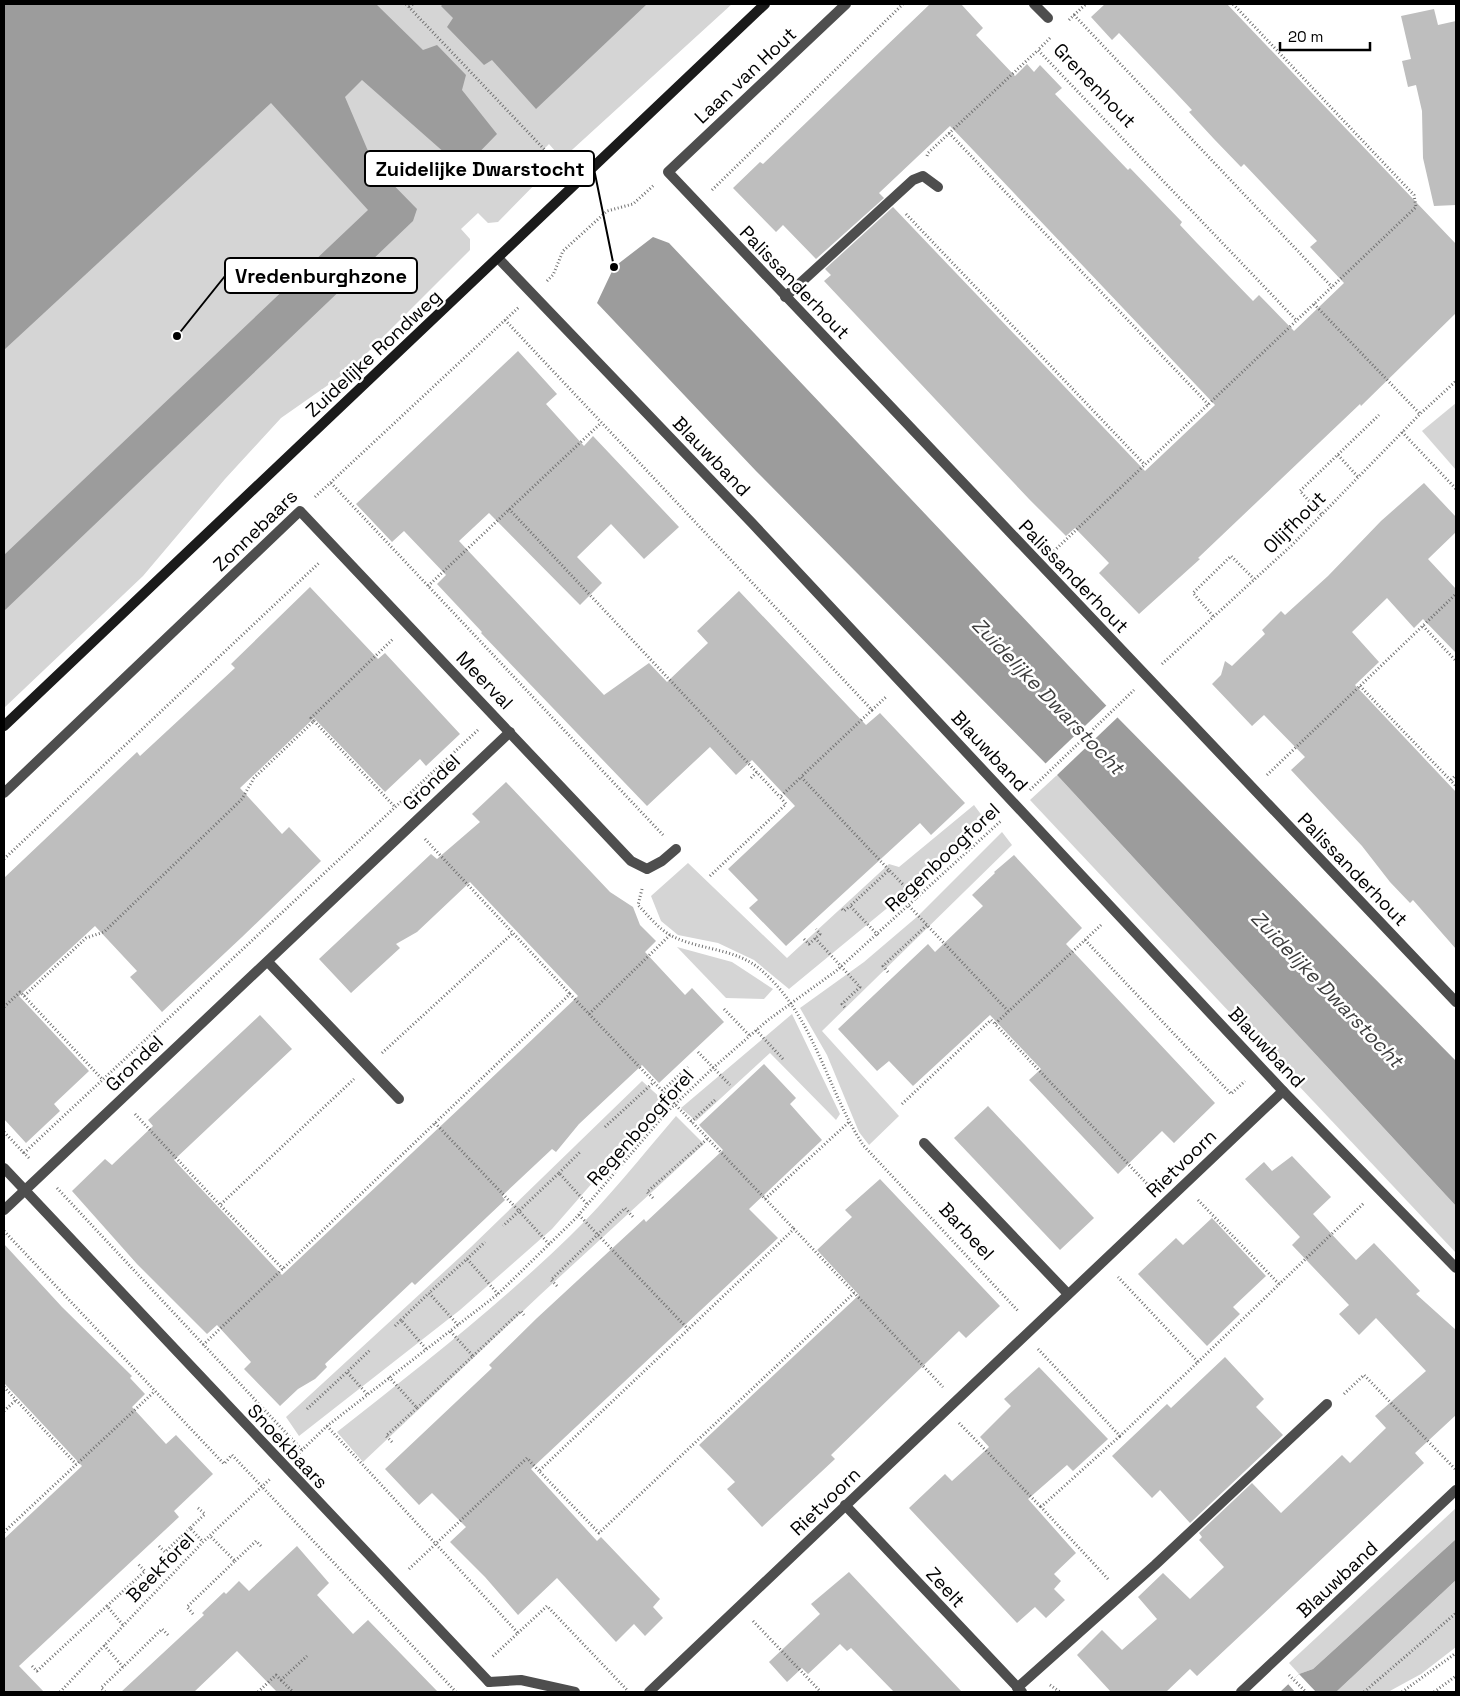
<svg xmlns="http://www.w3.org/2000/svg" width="1460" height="1696" font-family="'Space Grotesk',sans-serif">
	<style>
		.green { fill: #d5d5d5 }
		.water { fill: #9c9c9c }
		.pier { fill: #fff }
		.building { fill: #bebebe }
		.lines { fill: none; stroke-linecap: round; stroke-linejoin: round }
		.path { stroke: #707070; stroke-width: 3; stroke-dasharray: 1 2.5; stroke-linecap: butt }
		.lane { stroke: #4e4e4e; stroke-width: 10 }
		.street { stroke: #4e4e4e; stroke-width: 10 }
		.secondary { stroke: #1b1b1b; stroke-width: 10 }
		.labels { text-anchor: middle; stroke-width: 5; stroke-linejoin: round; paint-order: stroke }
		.street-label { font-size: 19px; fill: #000; stroke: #fff }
		.water-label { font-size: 20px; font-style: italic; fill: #3d3d3d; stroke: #fff }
		.leader { fill: none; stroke: #000; stroke-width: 2 }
		.callout-dot { fill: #000; stroke: #fff; stroke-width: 2 }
		.callout { fill: #fff; stroke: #000; stroke-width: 2 }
		.callout-label { font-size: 20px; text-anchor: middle; font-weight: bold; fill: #000 }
	</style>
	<rect width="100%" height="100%" fill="#fff"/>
	<g class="green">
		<polygon points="4,4 732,4 562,159 549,144 538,155 550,169 498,222 488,223 478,213 461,229 470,239 470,250 351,369 281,418 225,479 143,576 4,708"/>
		<polygon points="1456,403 1456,470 1422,431"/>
		<polygon points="1057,775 1456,1206 1456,1253 1030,800"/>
		<polygon points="974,805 983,817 931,872 789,989 754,960 718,943 678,935 661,921 651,896 688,863 787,958 889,864 899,867"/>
		<polygon points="1002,832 1012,845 822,1031 899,1116 869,1145 859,1132 827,1055 800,1008 864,962 918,916"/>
		<polygon points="677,947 732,962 773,989 764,999 726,998"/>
		<polygon points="792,1014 840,1114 836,1120 770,1053 696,1121 681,1108"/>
		<polygon points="642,1081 664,1101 552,1229 460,1310 299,1436 286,1417 471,1247"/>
		<path d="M676,1116L704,1144L540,1295L363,1462L337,1432C417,1369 497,1307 570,1236C608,1199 641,1157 676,1116Z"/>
		<polygon points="1456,1508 1456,1539 1313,1669 1299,1674 1289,1663"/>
		<polygon points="1456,1580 1456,1647 1421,1674 1388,1692 1336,1692"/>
	</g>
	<g class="water">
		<polygon points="4,4 376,4 423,50 437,45 466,75 462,90 497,134 463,169 362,80 345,97 374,165 417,209 413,221 4,611 4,555 368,210 271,103 4,350"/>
		<polygon points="443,4 647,4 536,109 492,60 484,65 447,27 453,18 441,6"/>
		<polygon points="653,237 669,243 1118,718 1456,1061 1456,1206 1057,775 756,471 597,303 614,267"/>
		<polygon points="1456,1539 1456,1580 1336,1692 1280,1692 1299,1674 1313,1669"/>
	</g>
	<g class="pier">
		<polygon points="1108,704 1119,716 1056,776 1045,764"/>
		<polygon points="1299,1674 1316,1692 1295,1692 1288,1684"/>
	</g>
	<g class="building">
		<polygon points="930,4 961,4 983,28 976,35 1015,76 1027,64 1034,72 1040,65 1062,88 1055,94 1128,170 1130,168 1182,222 1180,225 1196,242 1253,301 1259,295 1294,331 1344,283 1310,247 1317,241 1244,164 1241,167 1214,139 1189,112 1192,110 1176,93 1119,33 1112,40 1091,17 1105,4 1227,4 1456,244 1456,313 1361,406 1360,404 1198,558 1200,559 1139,614 1099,573 1109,563 1075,528 1066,536 1029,499 824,281 831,275 825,269 893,207 1145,471 1215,405 974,151 950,126 879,193 884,198 816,259 783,225 776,232 733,188 760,162 763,164"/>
		<polygon points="1434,9 1438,25 1456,21 1456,205 1434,206 1423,158 1422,111 1416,85 1408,87 1402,61 1411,59 1401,16"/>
		<polygon points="518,351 557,394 546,404 584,446 593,436 679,527 644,559 611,524 577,557 602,583 580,605 489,513 459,541 604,695 649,663 667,682 708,643 697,631 739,591 866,725 880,713 965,803 931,835 920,823 786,946 749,908 758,900 728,869 795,806 752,760 736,775 710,747 647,806 481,633 482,632 437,584 446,575 404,531 392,542 356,504"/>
		<polygon points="1424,483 1456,517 1456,532 1428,559 1456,589 1456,653 1423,619 1414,628 1387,598 1352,632 1379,662 1355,685 1456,792 1456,949 1413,900 1410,903 1390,882 1362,846 1291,770 1305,757 1264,715 1252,726 1212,684 1221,675 1225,661 1232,666 1265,634 1262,630 1281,611 1285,615 1328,576 1381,521"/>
		<polygon points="310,587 378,659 385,653 460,734 426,766 420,759 385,792 314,718 240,788 282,834 289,827 321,861 242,937 162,1012 130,977 137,971 95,926 19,996 89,1071 54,1104 60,1111 26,1143 4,1119 4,878 137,752 140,756 235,668 231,664"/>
		<polygon points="506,782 610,892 633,907 640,925 656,941 645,952 685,995 692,988 724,1022 659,1083 642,1065 579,1124 556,1152 552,1149 502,1196 505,1200 415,1285 412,1282 325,1364 327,1367 315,1379 298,1389 280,1406 244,1369 251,1362 217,1325 207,1334 137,1264 72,1191 105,1159 112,1165 153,1126 148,1120 260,1015 292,1049 174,1160 282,1275 462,1106 578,996 470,882 417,932 396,944 400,948 351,993 319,959 431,854 437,859 480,822 472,814"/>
		<polygon points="1014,855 1082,928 1066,944 1215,1103 1174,1143 1162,1131 1118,1174 1029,1080 1041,1069 990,1015 913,1086 889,1061 877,1071 838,1029 928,944 935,952 983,906 972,895 995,873 994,872"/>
		<polygon points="764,1064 796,1098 790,1104 822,1140 749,1209 778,1238 531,1469 597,1541 601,1537 660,1599 653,1607 663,1618 645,1636 634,1624 616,1642 557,1578 518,1615 485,1577 450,1542 466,1527 432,1493 419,1505 385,1469 492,1368 489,1365 537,1318 644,1219 646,1222 723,1150 699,1125"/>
		<polygon points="988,1106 1094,1218 1060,1250 954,1138"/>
		<polygon points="1292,1156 1331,1197 1313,1214 1339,1242 1356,1260 1374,1243 1420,1291 1416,1294 1456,1330 1456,1415 1415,1453 1424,1463 1197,1676 1190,1669 1166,1692 1111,1692 1077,1655 1102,1630 1122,1650 1157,1619 1138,1597 1163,1573 1190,1599 1224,1567 1199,1540 1202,1537 1199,1533 1252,1483 1281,1513 1342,1455 1350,1463 1386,1428 1375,1416 1426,1371 1376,1318 1359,1335 1339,1314 1349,1305 1292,1245 1300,1237 1245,1179 1264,1162 1272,1171"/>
		<polygon points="880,1179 1000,1306 966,1338 959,1331 831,1455 835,1459 762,1527 727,1489 735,1482 699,1445 859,1295 817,1250 852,1217 845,1210"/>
		<polygon points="1212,1218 1266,1276 1233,1307 1240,1314 1207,1346 1138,1274 1176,1238 1183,1245"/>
		<polygon points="4,1244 62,1307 132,1376 130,1378 145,1394 132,1407 166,1444 176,1435 213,1474 174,1511 179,1517 19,1666 44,1692 4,1692 4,1539 82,1466 4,1383"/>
		<polygon points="1225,1357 1264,1399 1256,1407 1283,1435 1190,1523 1160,1490 1152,1498 1112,1456 1167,1404 1171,1408"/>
		<polygon points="1039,1367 1108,1439 1073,1471 1067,1465 1028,1499 1076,1553 1054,1574 1061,1581 1054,1589 1065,1600 1046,1618 1035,1607 1017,1623 909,1508 945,1474 952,1481 989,1447 980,1437 1011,1406 1004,1399"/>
		<polygon points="297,1546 329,1583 317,1595 353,1634 368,1620 438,1692 277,1692 237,1651 194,1692 121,1692 204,1615 202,1613 224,1592 226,1594 239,1581 249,1591"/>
		<polygon points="849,1572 930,1658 962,1692 894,1692 851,1648 847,1651 840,1644 808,1674 802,1668 787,1682 769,1662 820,1614 811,1604"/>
	</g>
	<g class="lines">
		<g class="path">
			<polyline points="406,4 562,168"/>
			<polyline points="409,7 413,4"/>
			<polyline points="1074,15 1086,4"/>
			<polyline points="1069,20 1074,15 1332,287"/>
			<polyline points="1050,38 1038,50 1297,321"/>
			<polyline points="949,133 1209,405"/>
			<polyline points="927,156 928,153 1038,50"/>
			<polyline points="712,190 903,4"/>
			<polyline points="906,214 1145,465"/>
			<polyline points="547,281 553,275 563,251 607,211 633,204 654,185"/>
			<polyline points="1314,304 1420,414"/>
			<polyline points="505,320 872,710 887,696"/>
			<polyline points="1402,432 1456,489"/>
			<polyline points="1338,455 1358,477"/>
			<polyline points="331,483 663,835"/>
			<polyline points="315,497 519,307"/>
			<polyline points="509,509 780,797"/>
			<polyline points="1321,514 1300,491 1379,415"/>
			<polyline points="1054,551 1416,207 1414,195 1233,4"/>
			<polyline points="428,586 601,423"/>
			<polyline points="1213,616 1193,593 1231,556 1254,579"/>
			<polyline points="1423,626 1456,661"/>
			<polyline points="1162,664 1292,545 1420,414 1456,381"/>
			<polyline points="1360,686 1456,786"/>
			<polyline points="872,710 801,777 889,870"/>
			<polyline points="314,721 395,807"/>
			<polyline points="1267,775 1456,594"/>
			<polyline points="751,778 757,772"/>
			<polyline points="1451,780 1456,775"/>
			<polyline points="1030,790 1134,690"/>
			<polyline points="425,839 570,994"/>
			<polyline points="4,859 320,562"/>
			<polyline points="710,876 786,804 780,797 801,777"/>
			<path d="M642,889L638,905C648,915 658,929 672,936C699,950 735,948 760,969C814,1015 826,1088 863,1145L1019,1312"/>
			<polyline points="909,906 1008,1011"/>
			<polyline points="842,909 844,911 850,906"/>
			<polyline points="1101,925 995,1024 1151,1188"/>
			<polyline points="878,935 850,906 889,870 917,899"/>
			<polyline points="815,938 860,987 842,1004 846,1009"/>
			<polyline points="804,939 809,944 820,934 816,929"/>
			<polyline points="1085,940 1231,1094 1245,1081"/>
			<polyline points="888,972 883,966 927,925"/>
			<polyline points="24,996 103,1080"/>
			<polyline points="4,1007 20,992 24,996 86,938 104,932 242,799 254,778 314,721 311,718 393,639"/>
			<polyline points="724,1009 749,1035"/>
			<polyline points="589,1014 794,1229"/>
			<polyline points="756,1030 783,1059"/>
			<polyline points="698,1052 730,1085"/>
			<polyline points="382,1053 513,933"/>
			<polyline points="662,1091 688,1067"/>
			<polyline points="902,1104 991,1020 995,1024"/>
			<polyline points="135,1114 220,1205"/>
			<polyline points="691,1122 715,1100"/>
			<polyline points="435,1123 519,1211 503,1226"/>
			<polyline points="605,1127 654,1082"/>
			<polyline points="4,1132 24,1153"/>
			<polyline points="29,1158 24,1153 479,729"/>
			<polyline points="559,1173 580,1152"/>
			<polyline points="57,1188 302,1450"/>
			<polyline points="653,1198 647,1192 707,1139"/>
			<polyline points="765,1199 849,1122"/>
			<polyline points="1198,1200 1279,1284"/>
			<polyline points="579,1215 688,1329"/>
			<polyline points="4,1231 224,1464 232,1455 456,1692"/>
			<polyline points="549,1244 519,1211 559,1173 588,1205"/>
			<polyline points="467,1259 485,1242"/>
			<polyline points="283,1269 220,1205 354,1079"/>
			<polyline points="557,1286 551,1280 625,1208 633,1217"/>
			<polyline points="854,1293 599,1533 539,1471 794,1229 943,1387"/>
			<polyline points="401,1320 429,1293"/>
			<polyline points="458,1325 429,1293 467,1259 498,1294"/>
			<polyline points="395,1326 401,1320 427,1350"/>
			<polyline points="203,1345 570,994 589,1014 670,935"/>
			<polyline points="1038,1349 1120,1436 1198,1362 1118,1277"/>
			<polyline points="473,1356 521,1311 524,1315"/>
			<polyline points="1198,1362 1364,1203"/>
			<polyline points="389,1377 417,1408 473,1356 450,1331"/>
			<polyline points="4,1387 76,1464"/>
			<polyline points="367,1394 347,1372 371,1349"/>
			<polyline points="1344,1394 1364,1375 1455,1469"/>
			<polyline points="307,1409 347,1372"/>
			<polyline points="4,1411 16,1400"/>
			<polyline points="959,1423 1041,1507"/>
			<polyline points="327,1426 518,1633 492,1657"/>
			<polyline points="392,1442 386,1436 417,1408"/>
			<polyline points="299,1453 327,1426 498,1294 575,1219 666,1113 713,1068 768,1020 836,971 1002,820"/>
			<polyline points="198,1508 205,1514 190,1528 203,1542"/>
			<polyline points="4,1532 155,1391"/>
			<polyline points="159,1546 165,1552 190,1528"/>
			<polyline points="235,1561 256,1541 261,1546"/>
			<polyline points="409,1569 527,1458 539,1471"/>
			<polyline points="1108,1579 1041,1507 1120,1436"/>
			<polyline points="107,1606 145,1571 138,1564"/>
			<polyline points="193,1614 187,1607 235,1561 210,1536"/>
			<polyline points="753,1621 821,1692"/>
			<polyline points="518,1633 547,1606 628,1691"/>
			<polyline points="104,1645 123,1667 162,1629 168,1635"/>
			<polyline points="32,1666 37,1671 107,1606 123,1625"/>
			<polyline points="1289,1675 1306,1692"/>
			<polyline points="281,1680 293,1692"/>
			<polyline points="1050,1685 1060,1692"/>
			<polyline points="60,1692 203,1542 270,1479"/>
			<polyline points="105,1692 101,1688 123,1667"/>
			<polyline points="258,1692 276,1675 281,1680 307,1656"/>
			<polyline points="1364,1692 1456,1613"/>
			<polyline points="1402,1692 1456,1653"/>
			<polyline points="1434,1692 1456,1676"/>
		</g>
		<g class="lane">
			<polyline points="785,297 913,180 923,176 938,187"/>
			<polyline points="268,962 399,1099"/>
			<polyline points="1017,1688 1155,1565 1327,1404"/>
		</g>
		<g class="street">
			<polyline points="846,4 668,172 1456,1002"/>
			<polyline points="1034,4 1048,18"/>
			<polyline points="498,258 751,522 1283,1091 1456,1268"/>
			<polyline points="4,793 300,511 631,861 647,869 662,861 676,849"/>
			<polyline points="924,1143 1068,1294"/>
			<polyline points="4,1168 489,1682"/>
			<polyline points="4,1210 510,732"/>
			<polyline points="845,1505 1022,1692"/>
			<polyline points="489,1682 521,1680 575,1692"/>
			<path d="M649,1692C860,1491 1072,1291 1283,1091"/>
			<polyline points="1241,1692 1456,1490"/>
		</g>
		<polyline class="secondary" points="4,726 765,4"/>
	</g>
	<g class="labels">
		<g class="street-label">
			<text transform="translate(745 75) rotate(-43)" y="7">Laan van Hout</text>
			<text transform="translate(1095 85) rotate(46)" y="7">Grenenhout</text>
			<text transform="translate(795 282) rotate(46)" y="7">Palissanderhout</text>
			<text transform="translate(373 353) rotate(-43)" y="7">Zuidelijke Rondweg</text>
			<text transform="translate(712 456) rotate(46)" y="7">Blauwband</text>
			<text transform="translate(1294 522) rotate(-45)" y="7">Olijfhout</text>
			<text transform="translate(255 530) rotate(-44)" y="7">Zonnebaars</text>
			<text transform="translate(1074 576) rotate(46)" y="7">Palissanderhout</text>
			<text transform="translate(485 680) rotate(46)" y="7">Meerval</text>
			<text transform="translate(990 751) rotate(47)" y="7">Blauwband</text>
			<text transform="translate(431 782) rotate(-44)" y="7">Grondel</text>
			<text transform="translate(942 857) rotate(-43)" y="7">Regenboogforel</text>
			<text transform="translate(1353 869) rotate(46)" y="7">Palissanderhout</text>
			<text transform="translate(1267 1047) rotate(47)" y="7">Blauwband</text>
			<text transform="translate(134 1063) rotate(-44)" y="7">Grondel</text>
			<text transform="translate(640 1127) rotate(-48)" y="7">Regenboogforel</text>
			<text transform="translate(1181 1163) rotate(-44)" y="7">Rietvoorn</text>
			<text transform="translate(967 1231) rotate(47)" y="7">Barbeel</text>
			<text transform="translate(288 1446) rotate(47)" y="7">Snoekbaars</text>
			<text transform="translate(825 1501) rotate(-44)" y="7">Rietvoorn</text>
			<text transform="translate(160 1567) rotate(-46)" y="7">Beekforel</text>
			<text transform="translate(1337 1579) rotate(-43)" y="7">Blauwband</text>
			<text transform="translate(946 1587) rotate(47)" y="7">Zeelt</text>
		</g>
		<g class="water-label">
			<text transform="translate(1048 696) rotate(46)" y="7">Zuidelijke Dwarstocht</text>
			<text transform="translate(1327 989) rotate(46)" y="7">Zuidelijke Dwarstocht</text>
		</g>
	</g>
	<path class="leader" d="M614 267L594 169M177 336L225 276"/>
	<g class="callout-dot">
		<circle cx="614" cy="267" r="5"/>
		<circle cx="177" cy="336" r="5"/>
	</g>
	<g class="callout">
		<rect x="365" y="151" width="229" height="35" rx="5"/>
		<rect x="225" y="258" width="192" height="35" rx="5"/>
	</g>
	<g class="callout-label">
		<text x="480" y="176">Zuidelijke Dwarstocht</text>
		<text x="321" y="283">Vredenburghzone</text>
	</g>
	<rect width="1460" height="1696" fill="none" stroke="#000000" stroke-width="10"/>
	<path d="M1280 42v8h90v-8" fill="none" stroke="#000000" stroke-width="2.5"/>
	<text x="1288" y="42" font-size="15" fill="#000000" stroke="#ffffff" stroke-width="4" paint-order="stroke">20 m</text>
</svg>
